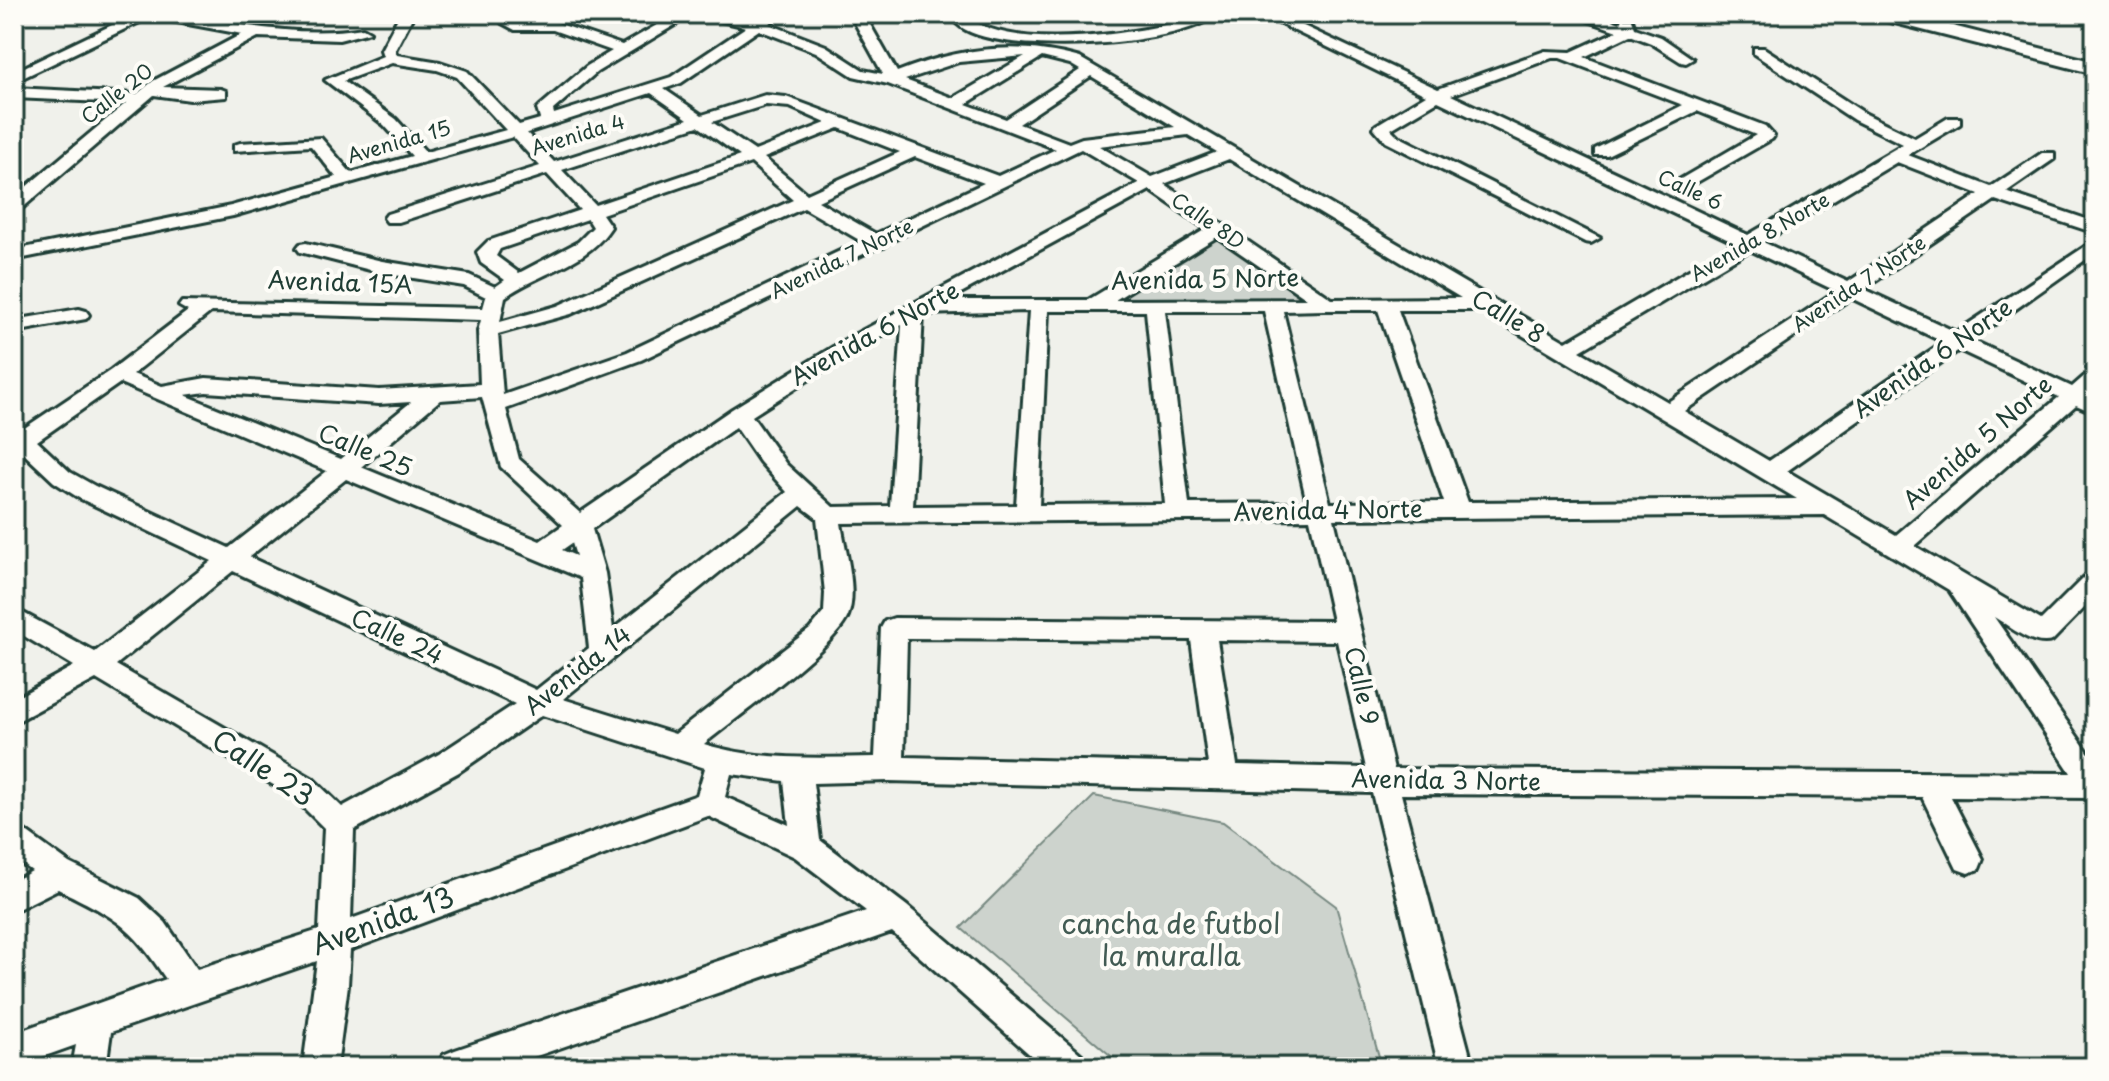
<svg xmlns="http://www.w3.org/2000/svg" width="2109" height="1081" font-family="'Playpen Sans',sans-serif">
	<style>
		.green { fill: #cdd3cd; stroke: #768880; stroke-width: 2 }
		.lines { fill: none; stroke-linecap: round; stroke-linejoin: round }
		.minor-casing { stroke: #1f3d34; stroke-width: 6 }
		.highway-casing { stroke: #1f3d34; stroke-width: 6 }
		.minor { fill: #fdfcf7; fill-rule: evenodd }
		.highway { fill: #fdfcf7; fill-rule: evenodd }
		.labels { text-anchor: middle; stroke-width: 8; stroke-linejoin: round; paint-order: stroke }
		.far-street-label { font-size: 20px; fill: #1f3d34; stroke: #fdfcf7 }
		.street-label { font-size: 24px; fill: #1f3d34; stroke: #fdfcf7 }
		.near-street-label { font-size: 28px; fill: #1f3d34; stroke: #fdfcf7 }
		.near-park-label { font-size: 28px; fill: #425b53; stroke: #fdfcf7 }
	</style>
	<rect width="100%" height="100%" fill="#f0f1eb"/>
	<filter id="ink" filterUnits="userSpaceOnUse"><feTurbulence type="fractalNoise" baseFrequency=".0125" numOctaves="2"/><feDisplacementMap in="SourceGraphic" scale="16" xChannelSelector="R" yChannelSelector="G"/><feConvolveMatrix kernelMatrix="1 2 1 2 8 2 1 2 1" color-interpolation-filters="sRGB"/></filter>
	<g filter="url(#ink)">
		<g class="green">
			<polygon points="1219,234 1308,298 1105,304"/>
			<polygon points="1094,796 1223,822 1336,906 1382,1067 1124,1067 961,928"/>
		</g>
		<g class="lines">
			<defs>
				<g id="minor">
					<path d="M135,14C212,14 285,41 363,28L370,32L339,40L258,37L163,87L221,89L226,91V97L190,100L154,95L20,210L14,211V197L126,103L14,98V88L137,94L153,81L242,34L150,17L14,82V72Z"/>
					<path d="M400,14H414L395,50L397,55L440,62L467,71L519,125L540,119L537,109L540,106L587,66L612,51L553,30H515L502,23L508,14H522L517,22H554L622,45L676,14H693L597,72L553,110L554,114L671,77L746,27L694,14H723L756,20L765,14H781L769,24L826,46L863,70L883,74L850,14H864L897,72C957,48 1018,40 1080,58L1566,342L1735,243L1438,101L1391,129L1398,136L1600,238L1591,243L1585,242L1386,142L1374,128L1376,125L1426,95L1260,14H1278L1438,89L1545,51L1571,52L1617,31L1580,18L1579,14H1595L1620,23L1622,19H1632L1635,28L1661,37L1693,59L1686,63L1681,62L1651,43L1630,35L1584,57L1765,126L1774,136L1772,139L1678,193L1670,188L1672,184L1756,135L1697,111L1607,155H1595V149L1683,105L1560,58H1552L1451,95L1748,235L1903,144L1854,120L1754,54V48H1764L1866,114L1915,138L1948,118H1960V124L1908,155L1991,187L2042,153H2054V159L2006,192L2095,222V233L1995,200L1864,289L1956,332L2095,240V253L1972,340L2072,387L2088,373L2095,372V389L2089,395L2095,398V413L2076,405L1915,546L2041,620L2086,575L2095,573V597L2052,641C2033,647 2011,627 1994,617L2095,762V798L1951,797L1983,859L1979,869L1968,873L1957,869L1922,797L1401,794L1473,1067H1439L1372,793L889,781L813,783L820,840L907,906L1082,1055L1087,1067H1044L892,932L505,1067H438L443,1055L455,1050L866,911L795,857L708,816L350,950L348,985L337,1067H303L317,961L111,1032L106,1067H72L76,1045L14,1067V1033L166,979C130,924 116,918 58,889L14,911V881L32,871L14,858V828L25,831L69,863L139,898L165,922L197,969L319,930L324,828L292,796L96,679L14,723V699L74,666L14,630V608L95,652L212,561L79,498L54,482L21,451L14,453V430L20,431L111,370L188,311L179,306L182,302L483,308L486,297L464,286L382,273L300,252L297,248L300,244L306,243L382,261L469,275L495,287L505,280L481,263L477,252L488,241L580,210L547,174L399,222H387L384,218L387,214L540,166L513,137L233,216L14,260V250L231,206L336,177L311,146L234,151V145L240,143L321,138L351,173L412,156L384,125L325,80L383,56L381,50ZM759,30L816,52L853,76L888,84L1056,149L998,176L786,97L765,95L702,115L664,89L681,83ZM1025,56L953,98L905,80L959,62ZM1042,57L1070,64L1080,70L1006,119L966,104ZM392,63L437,70L457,77L506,130L426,152L396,119L343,81ZM1091,76L1175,127L1082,138L1069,143L1019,124ZM651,93L688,119L554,162L527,133ZM766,105L790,107L826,123L755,151L712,122ZM698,126L740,156L595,205L562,170ZM839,128L900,152L807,194L764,158ZM1188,135L1217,152L1152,177L1099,146ZM1081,149L1139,183L841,342L732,409L580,513L519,459L506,409L641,360L876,248L884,247L887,243ZM915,157L984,183L876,234L818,201ZM1229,159L1461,298L1332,299L1164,184ZM1897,162L1979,194L1848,282L1763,242ZM751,163L793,200L557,306L500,322L505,297C540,272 587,265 611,227L602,214ZM1150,190L1206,229L1088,300H948ZM804,208L861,241L627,352L503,395L498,334L571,314ZM588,219L593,227L578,242L519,273L496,256L500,249ZM1217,237L1307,299L1115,300ZM1750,250L1836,291L1668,402L1580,351ZM1851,298L1943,342L1769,461L1684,411ZM1324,310H1378L1444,502L1330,503L1283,311ZM1398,310H1480L1797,499L1468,502ZM1029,311L1016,505L913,506L923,314ZM1048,311H1146L1165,504L1039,505ZM1165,311H1264L1307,503L1189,504ZM211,312L481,320L478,331L480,384L379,390L206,378L162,386L133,374ZM902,325L890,506L833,507L786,464L752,416L855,350ZM1959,350L2059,397L1896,535L1787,471ZM120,383L327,471L229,548L95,486L70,472L37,441ZM206,392L379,404L411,402L341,459L185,395ZM482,397L501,467L563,525L540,541L361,467L440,400ZM736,427L760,462L787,492L613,629L605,573L592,529ZM346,479L581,578L589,648L536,690L249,557ZM801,506L817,518L825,593L824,612L810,629L675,734L563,699ZM1824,515L1949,590L2071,773L1394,769L1334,519ZM1310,519L1333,621L894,618L885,621L881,628L875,757C818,758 759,761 704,744C734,719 836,647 848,616C858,590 845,550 841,523ZM572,543L576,556L562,550ZM233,571L515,704L439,754L342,807L312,778L116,665ZM907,638L1191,640L1208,764L904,757ZM1217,640L1337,641L1366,768L1237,765ZM542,715L705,768L697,795L351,919L354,830L459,772ZM731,774L784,781L789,825L725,797Z"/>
					<path d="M948,14H963C1004,49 1100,37 1151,28C1175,24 1192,14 1217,14C1178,47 1013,55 966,30C960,27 953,20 948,14Z"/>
					<polygon points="79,309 86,311 89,315 86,319 14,332 14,320"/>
				</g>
				<polygon id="highway" points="1872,14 1905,14 2095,62 2095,74 1875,18"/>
			</defs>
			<use href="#minor" class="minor-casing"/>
			<use href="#highway" class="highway-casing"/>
			<use href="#minor" class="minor"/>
			<use href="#highway" class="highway"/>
		</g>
	</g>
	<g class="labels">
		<g class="far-street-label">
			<text transform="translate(117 94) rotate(-38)" y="7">Calle 20</text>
			<text transform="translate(578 135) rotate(-17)" y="7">Avenida 4</text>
			<text transform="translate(399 142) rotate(-16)" y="7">Avenida 15</text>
			<text transform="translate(1690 190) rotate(25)" y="7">Calle 6</text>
			<text transform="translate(1208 221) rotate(34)" y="7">Calle 8D</text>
			<text transform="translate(1760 237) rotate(-30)" y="7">Avenida 8 Norte</text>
			<text transform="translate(842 259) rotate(-26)" y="7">Avenida 7 Norte</text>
			<text transform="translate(1859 284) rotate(-34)" y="7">Avenida 7 Norte</text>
		</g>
		<g class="street-label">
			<text transform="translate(1205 280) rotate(-1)" y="8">Avenida 5 Norte</text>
			<text transform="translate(340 283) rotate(2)" y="8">Avenida 15A</text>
			<text transform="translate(1508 317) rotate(31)" y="8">Calle 8</text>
			<text transform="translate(875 334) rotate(-29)" y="8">Avenida 6 Norte</text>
			<text transform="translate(1933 359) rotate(-35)" y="8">Avenida 6 Norte</text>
			<text transform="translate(1978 443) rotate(-41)" y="8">Avenida 5 Norte</text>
			<text transform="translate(365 451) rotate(23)" y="8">Calle 25</text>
			<text transform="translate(1328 511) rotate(-1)" y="8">Avenida 4 Norte</text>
			<text transform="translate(397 637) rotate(25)" y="8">Calle 24</text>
			<text transform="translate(578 671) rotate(-38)" y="8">Avenida 14</text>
			<text transform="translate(1361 686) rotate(77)" y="8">Calle 9</text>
			<text transform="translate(1446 781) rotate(1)" y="8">Avenida 3 Norte</text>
		</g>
		<g class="near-street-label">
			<text transform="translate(263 768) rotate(33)" y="10">Calle 23</text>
			<text transform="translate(383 921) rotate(-20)" y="10">Avenida 13</text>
		</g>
		<g class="near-park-label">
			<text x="1171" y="934">cancha de futbol<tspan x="1171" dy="32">la muralla</tspan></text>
		</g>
	</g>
	<rect width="2109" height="1081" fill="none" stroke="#fdfcf7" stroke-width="48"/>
	<rect x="24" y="24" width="2061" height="1033" fill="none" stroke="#1f3d34" stroke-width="3" filter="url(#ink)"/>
</svg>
